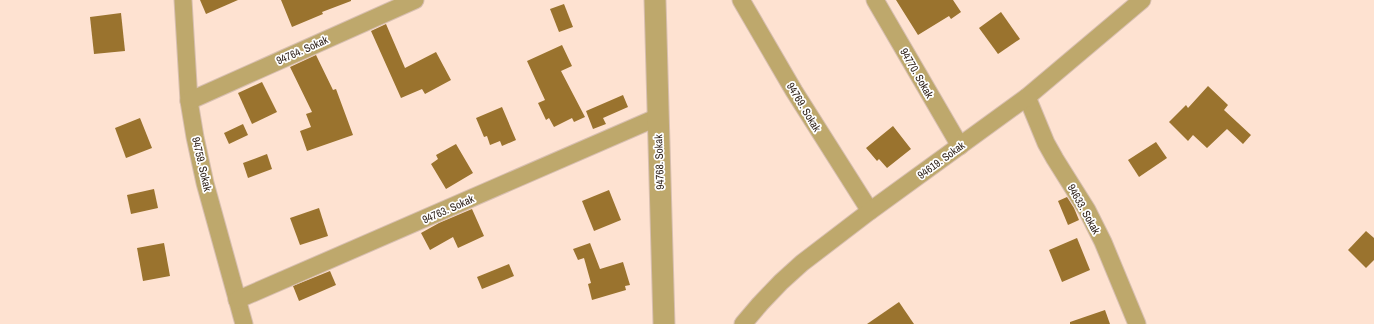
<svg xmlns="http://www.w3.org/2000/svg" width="1374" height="324" font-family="'Archivo Narrow',sans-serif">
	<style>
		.building { fill: #9a732e }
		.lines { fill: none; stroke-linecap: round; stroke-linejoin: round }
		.minor-casing { stroke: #d8bfb0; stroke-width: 19 }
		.tertiary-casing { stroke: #d8bfb0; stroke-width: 23 }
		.minor { stroke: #bea86c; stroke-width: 17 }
		.tertiary { stroke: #bea86c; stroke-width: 21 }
		.labels { text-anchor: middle; stroke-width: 3.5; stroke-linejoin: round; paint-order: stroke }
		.street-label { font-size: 11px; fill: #2c1f17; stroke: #fff }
	</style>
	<rect width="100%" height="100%" fill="#fee2d1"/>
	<g class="building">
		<polygon points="200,0 238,0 206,14"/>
		<polygon points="281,0 351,0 351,1 322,12 323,14 292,27"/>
		<polygon points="896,0 953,0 961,12 951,19 949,16 918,35"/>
		<polygon points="564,4 573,27 559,32 550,9"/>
		<polygon points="1001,12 1020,39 998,54 979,28"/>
		<polygon points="121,13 125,51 94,54 90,17"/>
		<polygon points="386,24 405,68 436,52 451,80 425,94 422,89 401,98 371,31"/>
		<polygon points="562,45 572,66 561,71 585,117 574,122 572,118 554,127 549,118 546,120 538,103 545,100 527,61"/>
		<polygon points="316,55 333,90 336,89 353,135 307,151 300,131 311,127 306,114 312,112 290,67"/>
		<polygon points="262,82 277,112 252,124 238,93"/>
		<polygon points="1208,86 1228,105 1224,110 1251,135 1243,144 1227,129 1207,148 1193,135 1188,141 1169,122 1186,105 1188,108"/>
		<polygon points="623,95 628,107 603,118 606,124 593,129 586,111"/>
		<polygon points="502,107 516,140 502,146 500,141 490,145 487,136 484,137 476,118"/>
		<polygon points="140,118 152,148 126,158 115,128"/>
		<polygon points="243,124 248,135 229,144 224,133"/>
		<polygon points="893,126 911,149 887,168 879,159 877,161 866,148"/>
		<polygon points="1156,142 1167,158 1139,177 1128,160"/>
		<polygon points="456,144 473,173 446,189 431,164 438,159 436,155"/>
		<polygon points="267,154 272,169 248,178 243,163"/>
		<polygon points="154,189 158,208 131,214 127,195"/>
		<polygon points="609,190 621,220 594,231 582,201"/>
		<polygon points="1067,197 1074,208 1079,220 1068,225 1058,201"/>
		<polygon points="319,208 328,236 300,245 290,218"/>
		<polygon points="472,209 484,236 458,248 453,237 430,250 421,233 439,223"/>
		<polygon points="1366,231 1374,238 1374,260 1366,268 1348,250"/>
		<polygon points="1077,238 1090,270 1062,282 1049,250"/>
		<polygon points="164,243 170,276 143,281 137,248"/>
		<polygon points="590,243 600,269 623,262 630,285 625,286 626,290 592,300 588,284 591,283 584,258 578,260 573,249"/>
		<polygon points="509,264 514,276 482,289 477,277"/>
		<polygon points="330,271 336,285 299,301 293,286"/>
		<polygon points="899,302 914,324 867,324"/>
		<polygon points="1105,310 1110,324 1070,324 1070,322"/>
	</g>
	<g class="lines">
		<defs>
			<g id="minor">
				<polyline points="183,0 189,101 195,137 205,183 244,324"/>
				<polyline points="741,0 794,91 870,211"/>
				<polyline points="875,0 960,146"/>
				<polyline points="1027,97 1046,143 1055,159 1087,210 1103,242 1137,324"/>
				<polyline points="189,101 415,0"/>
				<polyline points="237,300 658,117"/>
				<polyline points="743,324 760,304 781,282 802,263 870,211 1027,97 1142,0"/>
			</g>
			<polyline id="tertiary" points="655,0 664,324"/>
		</defs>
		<use href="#minor" class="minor-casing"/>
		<use href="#tertiary" class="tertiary-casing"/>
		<use href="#minor" class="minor"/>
		<use href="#tertiary" class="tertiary"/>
	</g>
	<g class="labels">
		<g class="street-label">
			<text transform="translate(302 50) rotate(-24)" y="4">94764. Sokak</text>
			<text transform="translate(917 73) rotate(60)" y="4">94770. Sokak</text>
			<text transform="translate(804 107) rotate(59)" y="4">94769. Sokak</text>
			<text transform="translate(941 160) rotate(-36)" y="4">94619. Sokak</text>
			<text transform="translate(659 162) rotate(-92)" y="4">94768. Sokak</text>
			<text transform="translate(202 164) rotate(77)" y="4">94759. Sokak</text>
			<text transform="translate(448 209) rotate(-24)" y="4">94763. Sokak</text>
			<text transform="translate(1084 209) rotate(61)" y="4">94633. Sokak</text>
		</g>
	</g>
</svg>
